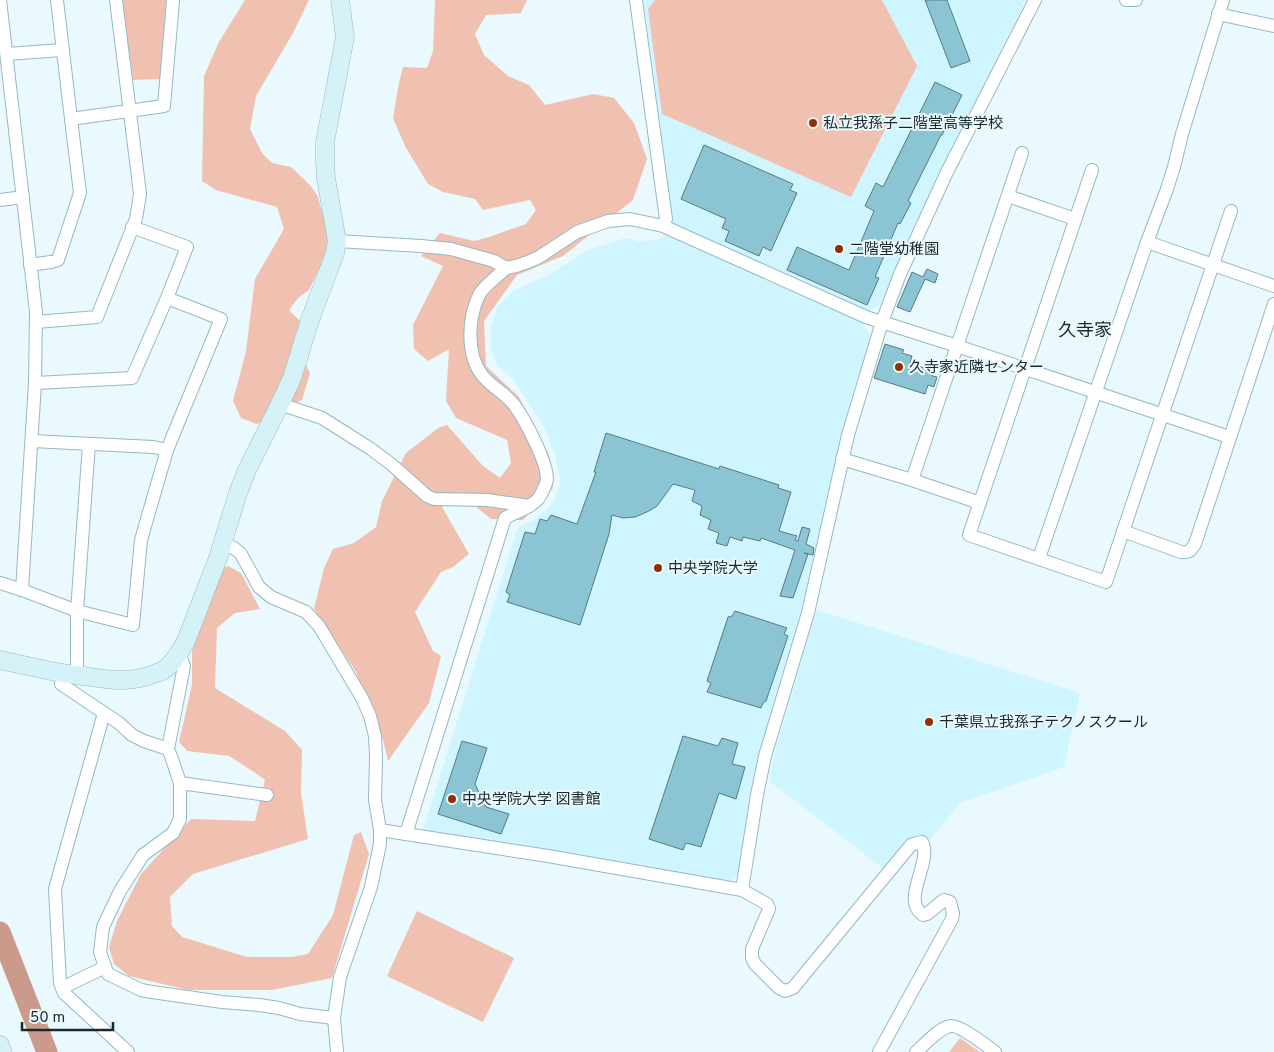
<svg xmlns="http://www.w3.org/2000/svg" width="1274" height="1052" font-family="Overpass,'Noto Sans JP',sans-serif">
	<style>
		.built { fill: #cff5fe }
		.green { fill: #f0c1b0 }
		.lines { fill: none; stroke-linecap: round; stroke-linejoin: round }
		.river { stroke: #cb9a8a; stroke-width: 21 }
		.building { fill: #8bc5d3; stroke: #577a82 }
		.street-casing { stroke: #94b9c2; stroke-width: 14 }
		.secondary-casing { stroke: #94b9c2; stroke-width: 19 }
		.street { stroke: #fff; stroke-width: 12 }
		.secondary { stroke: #d6f2f9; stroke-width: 18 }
		.poi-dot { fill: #942f00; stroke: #eaf9fd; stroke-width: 2 }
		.labels { text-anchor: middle; stroke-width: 4; stroke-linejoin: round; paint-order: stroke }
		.poi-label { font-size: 15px; fill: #1b292d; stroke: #eaf9fd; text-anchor: start }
		.quarter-label { font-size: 18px; fill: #1b292d; stroke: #eaf9fd }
	</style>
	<rect width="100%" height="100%" fill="#eaf9fd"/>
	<g class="built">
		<polygon points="644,0 1026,0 911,232 880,305 867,311 673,225"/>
		<polygon points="665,233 862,321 871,338 852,394 802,610 772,707 760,757 737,876 729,883 423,830 518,527 536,519 552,504 561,483 554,452 544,427 513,379 497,365 491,349 491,328 498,305 515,290 549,275 588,250 625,238 640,242 660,239"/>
		<polygon points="817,610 1080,693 1064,767 960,803 929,841 924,837 884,869 769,781 775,752 804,651"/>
	</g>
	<g class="green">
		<polygon points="122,0 165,0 166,1 161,79 133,80"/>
		<polygon points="245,0 309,0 293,33 256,96 250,129 262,153 272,163 291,167 311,186 318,197 328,234 325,257 309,290 298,298 289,310 301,322 297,348 310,373 302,400 257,424 241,418 233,401 246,351 255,279 284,229 277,207 216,190 202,181 204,76 219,42"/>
		<polygon points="435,0 527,0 521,13 486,15 475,34 484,55 508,76 529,85 545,105 593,94 614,98 634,123 647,159 633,200 563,256 517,275 484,321 486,366 519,397 549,455 553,488 523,520 491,519 458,492 442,507 469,554 453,567 441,572 415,612 433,651 441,656 429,703 388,761 383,740 356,672 314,609 324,568 333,549 354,543 376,527 382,501 406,453 438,428 447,425 483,466 500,478 511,463 507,440 456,418 446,401 449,349 428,361 414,349 413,325 443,266 421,256 440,233 474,241 489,237 526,224 536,210 530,200 483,210 475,199 443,192 428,184 405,146 393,118 399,83 403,67 427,68 433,51"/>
		<polygon points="655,0 882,0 917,66 851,197 662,114 648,9"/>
		<polygon points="228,566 241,573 260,609 235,613 217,628 215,688 285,731 302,750 301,793 308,839 193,874 170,897 172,926 182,937 247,957 292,957 308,954 333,915 354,835 361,832 369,854 332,978 272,990 188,990 129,976 114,964 109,947 117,921 141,874 191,819 255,821 265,780 254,772 229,756 187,751 179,742 192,685 192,652 197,630 220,569"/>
		<polygon points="417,911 514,958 483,1022 387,976"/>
		<polygon points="960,1038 980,1052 949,1052"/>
	</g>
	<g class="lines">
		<polyline class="river" points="0,932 47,1052"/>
	</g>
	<g class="building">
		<polygon points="925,0 947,0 970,61 951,68"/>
		<polygon points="935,82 962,95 942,135 941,135 908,201 911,203 900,224 898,223 875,277 879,278 867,305 787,270 797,247 849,270 874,211 865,206 876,183 883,187"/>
		<polygon points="704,145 793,184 790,190 797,193 771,251 763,247 759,256 725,241 729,231 722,228 726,219 681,199"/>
		<polygon points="927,269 938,274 935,283 925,279 910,312 897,307 912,272 923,277"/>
		<polygon points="885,344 904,350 902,353 912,356 910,363 933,371 932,376 937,377 934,387 928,385 925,394 874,378"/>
		<polygon points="606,433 719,469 720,466 779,485 778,488 791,492 779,531 797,536 795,540 798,541 802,527 810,529 806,544 814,548 813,555 804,553 808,554 793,598 780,596 795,550 761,538 760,541 743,537 742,541 730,537 727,546 716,543 719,533 708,529 711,520 700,515 702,506 692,501 695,490 673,484 657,506 649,511 635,517 623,518 612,515 609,534 580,625 507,602 510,595 506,592 525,532 535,534 540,519 547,521 551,515 577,524 596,472 594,472"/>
		<polygon points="735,611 787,628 784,634 788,636 766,701 763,703 761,708 707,692 711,683 707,681 728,617 732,616"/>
		<polygon points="683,736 718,746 722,738 738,743 732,764 745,767 736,799 719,793 701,847 686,843 683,850 649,839"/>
		<polygon points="462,741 487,748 475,784 486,807 509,814 501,834 438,814"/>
	</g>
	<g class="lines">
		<defs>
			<g id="street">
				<polyline points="0,0 36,312 35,383 22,590"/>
				<polyline points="57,0 71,119"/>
				<polyline points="1126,0 1136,0"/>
				<polyline points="1218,14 1274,26"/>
				<polyline points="7,54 62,50"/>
				<polyline points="1092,170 969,535 1106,582 1231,211"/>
				<polyline points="1008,196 1075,219"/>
				<polyline points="0,200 23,197"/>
				<polyline points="663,226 866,317 957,346 1229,437"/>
				<polyline points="337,241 421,246 451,249 494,261 506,268 516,266 528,262 539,257 577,232 608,221 630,219 663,226 666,219 636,0"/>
				<polyline points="1147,242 1274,286"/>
				<polyline points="30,265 51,262 58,260 80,193 71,119 164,106 173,1"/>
				<polyline points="36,322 97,317 136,219 140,194 116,0"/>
				<polyline points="35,383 132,378 167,298 187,247 132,227"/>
				<polyline points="280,404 322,418 371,449 391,464 427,496 434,499 487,500 530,506"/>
				<polyline points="32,441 153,447 167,450"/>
				<polyline points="842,459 912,480 980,503"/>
				<polyline points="912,480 1022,153"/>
				<path d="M1123,531L1181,552C1189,553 1190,551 1195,544L1274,304"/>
				<polyline points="223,544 234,548 241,554 259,587 271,597 306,612 319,626 362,698 370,716 375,736 376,757 375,800 380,830 548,856 742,890 757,795 765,756 808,613 848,435 882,322 900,274 947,172 1035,0"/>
				<polyline points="1039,558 1147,242 1167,189 1174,167 1182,134 1223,0"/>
				<polyline points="0,583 22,590 77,611 133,625 141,540 167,450 221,319 167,298"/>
				<polyline points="179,652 184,666 168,749 171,756 180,783 180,819 173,833 143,855 120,891 103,927 100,952 105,967 108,974 141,990 152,992 222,1002 259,1005 279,1008 300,1014 334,1018 340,977 371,887 380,844 380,830"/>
				<polyline points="64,674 61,684 119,723 132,735 144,741 168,749"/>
				<polyline points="77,675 77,611 89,444"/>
				<polyline points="104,713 55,889 60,983 64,993 128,1052"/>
				<polyline points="180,783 267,795"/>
				<path d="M406,834L505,518C516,512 530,508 538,499C541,496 547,482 547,479C547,461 525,420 515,406C507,394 491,387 482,375C466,354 468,318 479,295C483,287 499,275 506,268"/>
				<path d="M742,890L767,904L769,909L752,949V958L755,964L779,988L785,991L793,988L911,845L917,843L922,842C933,862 900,900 923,915L927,914L944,900L950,902L953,913L952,919L879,1052"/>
				<polyline points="62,988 105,967"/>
				<polyline points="334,1018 337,1052"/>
				<path d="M916,1052C924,1045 940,1027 951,1026C960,1025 987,1046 995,1052"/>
			</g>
			<g id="secondary">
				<path d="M0,660C25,665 50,672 76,675C100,678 123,684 148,676C152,674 158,673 162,671C173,665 180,651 186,641L218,558L238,493L247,470L280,404L292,378L310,320L335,253L337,241L329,195L326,178L325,162V142L345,37L340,0"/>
				<polyline points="0,1045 2,1051"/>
			</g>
		</defs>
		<use href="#street" class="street-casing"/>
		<use href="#secondary" class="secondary-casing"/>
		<use href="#street" class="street"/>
		<use href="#secondary" class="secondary"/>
	</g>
	<g class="poi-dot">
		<circle cx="813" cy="123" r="5"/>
		<circle cx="839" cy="249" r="5"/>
		<circle cx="899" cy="367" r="5"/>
		<circle cx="658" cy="568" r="5"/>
		<circle cx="929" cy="722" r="5"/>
		<circle cx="452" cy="799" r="5"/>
	</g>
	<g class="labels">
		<g class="poi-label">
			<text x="823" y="128">私立我孫子二階堂高等学校</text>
			<text x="849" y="254">二階堂幼稚園</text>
			<text x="909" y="372">久寺家近隣センター</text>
			<text x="668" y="573">中央学院大学</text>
			<text x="939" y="727">千葉県立我孫子テクノスクール</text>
			<text x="462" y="804">中央学院大学 図書館</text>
		</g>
		<g class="quarter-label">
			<text x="1085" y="336">久寺家</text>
		</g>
	</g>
	<path d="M22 1022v8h91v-8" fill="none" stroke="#1b292d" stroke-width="2.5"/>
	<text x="30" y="1022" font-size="15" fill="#1b292d" stroke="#eaf9fd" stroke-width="4" paint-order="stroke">50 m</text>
</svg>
